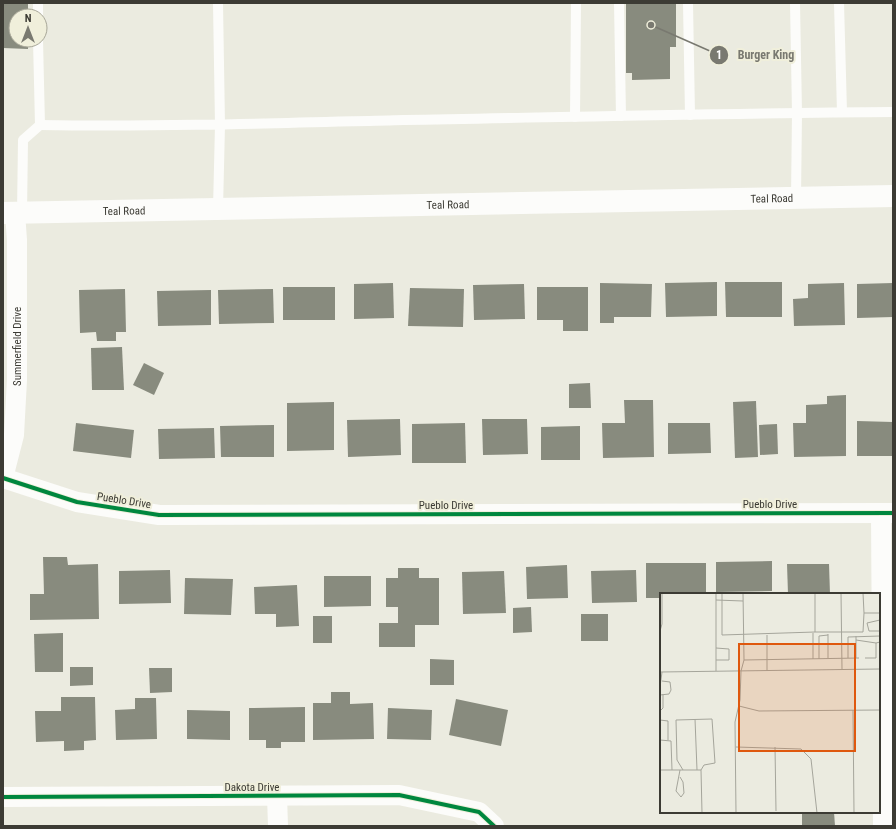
<svg xmlns="http://www.w3.org/2000/svg" width="896" height="829" font-family="'Roboto Condensed',sans-serif">
	<style>
		.building { fill: #888b7e }
		.lines { fill: none; stroke-linecap: round; stroke-linejoin: round }
		.service { stroke: #fcfcfa; stroke-width: 10 }
		.minor { stroke: #fcfcfa; stroke-width: 20 }
		.primary { stroke: #fcfcfa; stroke-width: 22 }
		.cycleway-casing { stroke: #f0efdb; stroke-width: 6 }
		.cycleway { stroke: #00873e; stroke-width: 4 }
		.labels { text-anchor: middle; stroke-width: 4; stroke-linejoin: round; paint-order: stroke }
		.street-label { font-size: 11px; fill: #3c3b34; stroke: #f0efdb }
		.inset-road { fill: none; stroke: #a5a59b; stroke-width: 1 }
		.view { fill: #df580e; fill-opacity: 0.15; stroke: #df580e; stroke-width: 2 }
		.inset-edge { fill: none; stroke: #3c3b34; stroke-width: 2 }
		.leader { fill: none; stroke: #797970; stroke-width: 1.5 }
		.callout-dot { fill: #797970; stroke: #f0efdb; stroke-width: 1.5 }
		.mark-label { font-size: 12px; text-anchor: middle; font-weight: bold; fill: #fff }
		.callout-label { font-size: 12px; text-anchor: middle; font-weight: bold; fill: #797970; stroke: #f0efdb; stroke-width: 4; stroke-linejoin: round; paint-order: stroke }
	</style>
	<rect width="100%" height="100%" fill="#ebebe0"/>
	<g class="building">
		<polygon points="3,3 28,3 28,16 16,16 16,40 28,40 28,49 3,48"/>
		<polygon points="626,3 676,3 676,47 670,47 670,79 632,80 632,73 626,73"/>
		<polygon points="717,282 717,316 666,317 665,283"/>
		<polygon points="725,282 782,282 782,317 726,317"/>
		<polygon points="393,283 394,318 354,319 354,284"/>
		<polygon points="600,283 652,284 651,317 614,317 614,323 600,323"/>
		<polygon points="844,283 845,325 794,326 793,299 808,298 808,284"/>
		<polygon points="893,283 893,317 857,318 857,284"/>
		<polygon points="524,284 525,319 474,320 473,285"/>
		<rect x="283" y="287" width="52" height="33"/>
		<polygon points="537,287 588,287 588,331 563,331 563,320 537,320"/>
		<polygon points="410,288 464,289 463,327 408,326"/>
		<polygon points="125,289 126,332 116,332 116,341 97,341 96,332 80,333 79,290"/>
		<polygon points="273,289 274,323 219,324 218,290"/>
		<polygon points="211,290 211,325 158,326 157,291"/>
		<polygon points="122,347 124,390 92,390 91,348"/>
		<polygon points="144,363 164,373 154,395 133,385"/>
		<polygon points="590,383 591,408 569,408 569,384"/>
		<polygon points="846,395 846,456 794,457 793,423 806,423 806,405 827,404 827,396"/>
		<polygon points="624,400 653,400 654,457 603,458 602,423 625,423"/>
		<polygon points="756,401 758,457 735,458 733,402"/>
		<polygon points="334,402 334,450 287,451 287,403"/>
		<polygon points="400,419 401,455 348,457 347,420"/>
		<polygon points="482,419 527,419 528,454 483,455"/>
		<polygon points="857,421 893,422 893,456 857,456"/>
		<polygon points="76,423 134,430 131,458 73,451"/>
		<polygon points="465,423 466,463 412,463 412,424"/>
		<polygon points="668,423 710,423 711,453 668,454"/>
		<polygon points="777,424 778,454 760,455 759,425"/>
		<polygon points="274,425 274,457 221,457 220,426"/>
		<polygon points="580,426 580,460 541,460 541,427"/>
		<polygon points="214,428 215,458 159,459 158,429"/>
		<polygon points="43,557 67,557 68,565 98,564 99,619 30,620 30,594 44,594"/>
		<polygon points="772,561 772,591 716,592 716,562"/>
		<polygon points="646,563 706,563 706,594 661,594 661,598 646,598"/>
		<polygon points="787,564 829,564 830,594 788,594"/>
		<polygon points="567,565 568,598 527,599 526,567"/>
		<polygon points="398,568 419,568 419,578 439,578 439,625 415,625 415,647 379,647 379,623 398,623 398,607 386,607 386,578 398,578"/>
		<polygon points="170,570 171,603 119,604 119,571"/>
		<polygon points="636,570 637,602 592,603 591,571"/>
		<polygon points="504,571 506,613 463,614 462,572"/>
		<polygon points="324,576 371,576 371,606 324,607"/>
		<polygon points="185,578 233,579 231,615 184,614"/>
		<polygon points="297,585 299,626 276,627 276,614 255,614 254,587"/>
		<polygon points="531,607 532,632 513,633 513,608"/>
		<rect x="581" y="614" width="27" height="27"/>
		<rect x="313" y="616" width="19" height="27"/>
		<polygon points="63,633 63,672 35,672 34,634"/>
		<polygon points="430,659 454,660 454,685 430,685"/>
		<polygon points="70,667 93,667 93,685 70,686"/>
		<polygon points="149,668 172,668 172,692 150,693"/>
		<polygon points="331,692 350,692 350,704 373,703 374,739 313,740 313,703 331,703"/>
		<polygon points="61,697 95,697 96,740 84,741 84,750 64,751 64,741 36,742 35,711 61,711"/>
		<polygon points="135,698 156,698 157,739 116,740 115,710 135,709"/>
		<polygon points="456,699 508,710 501,746 449,735"/>
		<polygon points="305,707 305,742 281,742 281,748 266,748 266,740 249,740 249,708"/>
		<polygon points="388,708 432,710 431,740 387,739"/>
		<polygon points="187,710 230,711 230,740 187,739"/>
		<polygon points="802,812 834,812 835,826 802,826"/>
	</g>
	<g class="lines">
		<g class="service">
			<polyline points="38,3 38,16"/>
			<polyline points="218,3 220,125 218,209"/>
			<polyline points="619,3 621,116"/>
			<polyline points="688,3 690,115"/>
			<polyline points="795,3 797,113 796,198"/>
			<polyline points="839,3 842,112"/>
			<polyline points="575,117 576,3"/>
			<path d="M40,125C161,127 283,123 404,120C567,117 730,113 893,112"/>
			<polyline points="22,213 23,140 40,125 38,40"/>
		</g>
		<g class="minor">
			<polyline points="3,478 77,502 159,515 893,513"/>
			<path id="s1" d="M3,478L14,435L17,380V240L15,213"/>
			<polyline points="881,513 883,826"/>
			<polyline points="277,796 278,826"/>
			<polyline points="3,797 399,795 479,812 494,826"/>
		</g>
		<path class="primary" id="s2" d="M3,213L893,196"/>
		<defs>
			<g id="cycleway">
				<polyline points="3,478 77,502 159,515 893,513"/>
				<polyline points="3,797 399,795 479,812 494,826"/>
			</g>
		</defs>
		<use href="#cycleway" class="cycleway-casing"/>
		<use href="#cycleway" class="cycleway"/>
	</g>
	<g class="labels">
		<g class="street-label">
			<text dy="4" stroke="none"><textPath href="#s2" startOffset="769">Teal Road</textPath></text>
			<text dy="4" stroke="none"><textPath href="#s2" startOffset="445">Teal Road</textPath></text>
			<text dy="4" stroke="none"><textPath href="#s2" startOffset="121">Teal Road</textPath></text>
			<text dy="4" stroke="none"><textPath href="#s1" startOffset="133">Summerfield Drive</textPath></text>
			<text transform="translate(124 500) rotate(9)" y="4">Pueblo Drive</text>
			<text x="770" y="508">Pueblo Drive</text>
			<text x="446" y="509">Pueblo Drive</text>
			<text x="252" y="791">Dakota Drive</text>
		</g>
	</g>
	<g transform="translate(660 593)">
		<rect width="220" height="220" fill="#ebebe0"/>
		<path class="inset-road" d="M56,0V78M62,0V42L155,39M155,0V39H203L204,20H220M181,0L182,76M203,0L204,20M56,7L83,8M220,27L207,30L209,38H220M0,38L2,31V0M168,41V65M107,42V78M196,43V47L216,50M56,55L69,56V67H56M188,65V44L220,43M196,65V47M205,65H216V50L220,49M153,66V40M159,66V43L168,42M84,67L199,65M81,78L84,67L83,0M0,79L220,76M0,94L2,79M0,102L9,101L11,97L10,89L2,88M79,113L99,118L220,117M193,117L194,220M0,118L3,115V101M35,126L37,177M0,127L8,128V147M0,147L11,148L12,177M76,154L141,156L151,166L157,220M115,154L116,218M0,177H41L42,220M23,177L17,167L16,127L52,126L55,170L44,172L41,177M20,184L23,189L24,200L21,204L16,198L20,177M76,220L75,129L80,107L81,78"/>
		<path class="view" d="M79,51H195V158H79Z"/>
		<rect width="220" height="220" class="inset-edge"/>
	</g>
	<path class="leader" d="M651 25L719 55"/>
	<g class="callout-dot">
		<circle cx="651" cy="25" r="4"/>
		<circle cx="719" cy="55" r="10"/>
	</g>
	<g class="mark-label">
		<text x="719" y="59">1</text>
	</g>
	<g class="callout-label">
		<text x="766" y="59">Burger King</text>
	</g>
	<rect width="896" height="829" fill="none" stroke="#3c3b34" stroke-width="8"/>
	<g transform="translate(28 28)"><circle r="19" fill="#f0efdb" stroke="#a8a798"/>
	<path d="M0-3L7 15L0 10L-7 15Z" fill="#797970"/>
	<text y="-6" font-size="11" font-weight="bold" text-anchor="middle" fill="#3c3b34">N</text>
	</g>
</svg>
